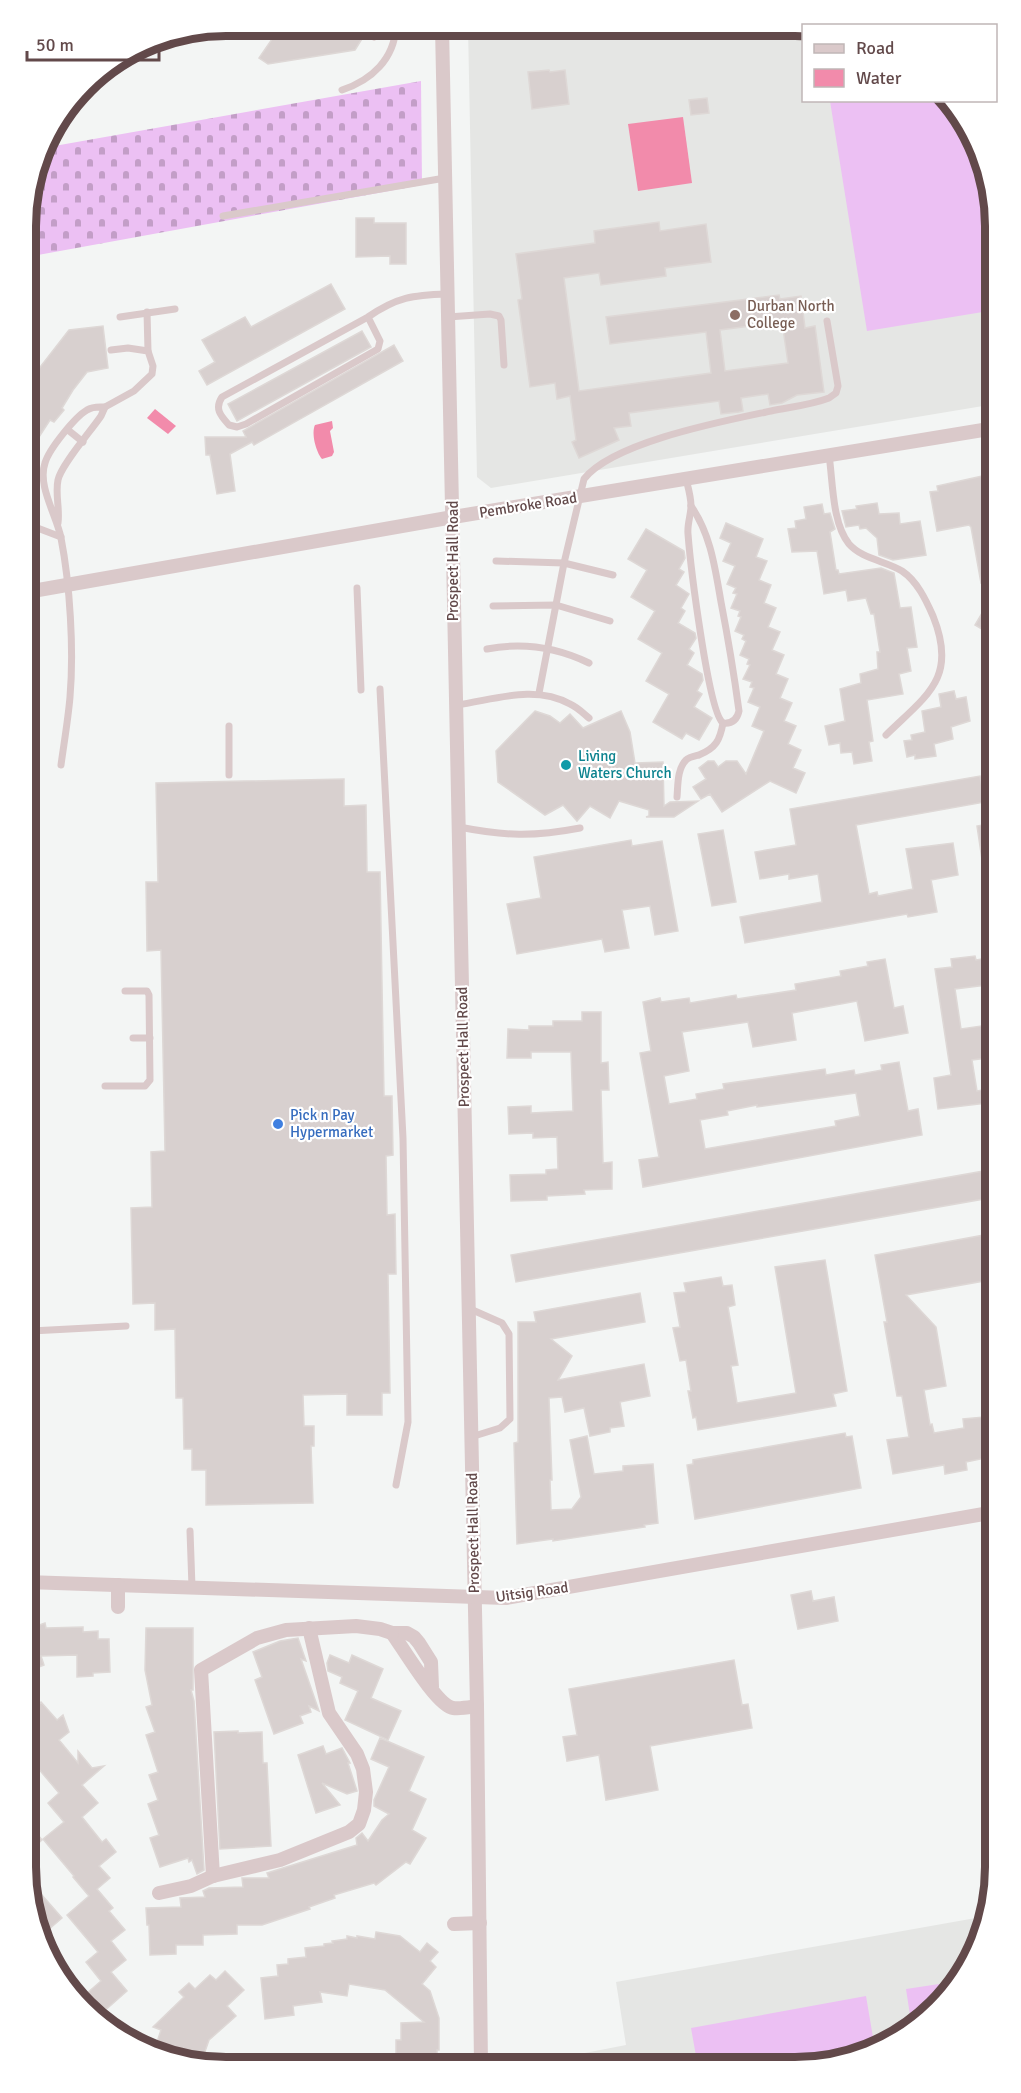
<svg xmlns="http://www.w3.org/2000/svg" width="1021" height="2093" font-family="Signika,sans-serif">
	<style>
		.education { fill: #e5e6e4 }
		.cemetery { fill: url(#cemetery-stones) }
		.pitch { fill: #ecc0f3 }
		.water { fill: #f28bab }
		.building { fill: #d8d0cf; stroke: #ded8d6; stroke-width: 1.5; fill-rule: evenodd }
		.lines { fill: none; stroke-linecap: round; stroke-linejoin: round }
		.service { stroke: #dac9ca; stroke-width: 7 }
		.minor { stroke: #dac9ca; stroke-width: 14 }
		.education-dot { fill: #8d6e63; stroke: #fff; stroke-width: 2 }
		.culture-dot { fill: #0f9aa8; stroke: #fff; stroke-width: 2 }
		.shop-dot { fill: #3f7fe0; stroke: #fff; stroke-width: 2 }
		.labels { text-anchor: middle; stroke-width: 4.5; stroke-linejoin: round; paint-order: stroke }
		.education-label { font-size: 15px; fill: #785e54; stroke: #fff; text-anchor: start }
		.street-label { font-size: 15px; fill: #62494a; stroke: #fff }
		.culture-label { font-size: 15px; fill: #0d838f; stroke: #fff; text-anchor: start }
		.shop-label { font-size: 15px; fill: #366cbe; stroke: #fff; text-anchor: start }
		.rim { fill: none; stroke: #62494a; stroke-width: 8 }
	</style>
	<defs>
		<pattern id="cemetery-stones" width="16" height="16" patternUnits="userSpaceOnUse" patternTransform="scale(1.5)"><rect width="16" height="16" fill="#ecc0f3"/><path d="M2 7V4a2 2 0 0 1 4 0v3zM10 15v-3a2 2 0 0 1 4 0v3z" fill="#c39ec7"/></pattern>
	</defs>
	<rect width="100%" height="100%" fill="#f3f5f4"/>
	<g class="education">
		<polygon points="468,27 803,29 804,100 944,101 985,162 995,226 995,404 491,488 477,477"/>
		<polygon points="987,1916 980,1944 954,1989 907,2034 859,2057 795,2067 513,2067 626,2045 616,1982"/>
	</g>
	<polygon class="cemetery" points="421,81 422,185 27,257 27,200 43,148"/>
	<g class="pitch">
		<polygon points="830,101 944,101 985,162 995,226 995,310 867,331"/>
		<polygon points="959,1981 954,1989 912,2028 906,1989"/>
		<path d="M866,1996L875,2049C825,2074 752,2067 698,2067L691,2028Z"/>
		<polygon points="676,2056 678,2067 616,2067"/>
	</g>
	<g class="water">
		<polygon points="683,117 692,183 638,191 628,124"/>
		<polygon points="155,409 176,426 168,434 147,418"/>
		<path d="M332,421L333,428L330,431L334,452L332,456L322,459C316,452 311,433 315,425Z"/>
	</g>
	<g class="building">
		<polygon points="281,26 370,26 355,50 268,64 259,58"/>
		<polygon points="549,70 550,72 565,70 569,104 532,109 528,72"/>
		<polygon points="707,98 709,113 691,115 689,100"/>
		<polygon points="356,218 374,218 374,223 406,223 406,264 390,264 390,256 356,257"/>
		<path d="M659,222L660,231L706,224L711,262L665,268L666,276L601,285L599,273L564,278L579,391L711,373L706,332L610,344L606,317L779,295L780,299L801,296L805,328L815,326L824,392L797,395L782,403L770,405L768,394L741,398L743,411L739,412L721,414L719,401L629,413L631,426L614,428L619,440L579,458L572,442L576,440L570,396L557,399L555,383L530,387L518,300L522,299L516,254L595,243L594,231ZM782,322L788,363L725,371L720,330Z"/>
		<polygon points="331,284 345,309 207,385 199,371 215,362 202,340 245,317 251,327"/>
		<polygon points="103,326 108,368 87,372 73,390 62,408 64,410 54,422 50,420 39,437 37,435 27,448 27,384 69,330"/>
		<polygon points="362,331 371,347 237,421 228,404"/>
		<polygon points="394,345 403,361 254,445 252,442 230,454 235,491 217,494 210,455 206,455 205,437 246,437 243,431"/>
		<polygon points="987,475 987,477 995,476 995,580 981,583 971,527 969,525 937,531 930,492 938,491 937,486"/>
		<polygon points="877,503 879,514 899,513 900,524 920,521 926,555 893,560 879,555 877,538 866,528 860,529 859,525 846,527 842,511 857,509 856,506"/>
		<polygon points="822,504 824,514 830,513 835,529 830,532 836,570 838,570 839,574 881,568 894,573 900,608 911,607 917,647 907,648 911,671 899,674 903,694 867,700 873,741 869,742 872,761 854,764 852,752 841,753 840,743 829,745 825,726 845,721 840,689 861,683 860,674 878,669 877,652 880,652 874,614 871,614 866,598 848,601 846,590 824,594 817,551 792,552 788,529 796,528 795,521 806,519 804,507"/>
		<polygon points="726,523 763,539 756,557 767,561 759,580 771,585 764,603 776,608 768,627 780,632 772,650 784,655 776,674 788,679 780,698 792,703 784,721 796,726 788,744 801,750 793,768 805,773 796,793 770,781 722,812 710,794 701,799 693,787 706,779 699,768 708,761 714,761 718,767 726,761 737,761 746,774 764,731 752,726 760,707 748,702 754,688 750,687 752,682 743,679 750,665 747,664 749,659 740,655 746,641 742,639 744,635 735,631 741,617 738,616 740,611 731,608 737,594 733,593 736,588 727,584 735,566 723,561 731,543 720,538"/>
		<polygon points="646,529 684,551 685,558 679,569 684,572 676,585 689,594 681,608 685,611 678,623 695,633 696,638 689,649 694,653 687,665 702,674 703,680 697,691 702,694 694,707 712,718 699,740 686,733 682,739 653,722 669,694 646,681 662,653 638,639 655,611 631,597 647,570 628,559"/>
		<polygon points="995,591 995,637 975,625"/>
		<polygon points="954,691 956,699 966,697 970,721 951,727 953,739 934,744 936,756 915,759 915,755 907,757 904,741 912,740 911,735 925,732 922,711 941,707 939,694"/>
		<polygon points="535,711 550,716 560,723 570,714 583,728 621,711 630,732 635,763 663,762 664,806 670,802 698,801 674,817 646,817 649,816 649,810 619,801 610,818 590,806 577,821 563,805 545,815 498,782 496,751"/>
		<polygon points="980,776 985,802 856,825 869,894 877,892 878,896 913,889 906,849 953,843 958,875 931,880 937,912 908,917 907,914 745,943 740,917 822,902 818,874 789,879 789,874 760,879 755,852 796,845 790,809"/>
		<polygon points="344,779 344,806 366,805 367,872 380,872 384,1096 392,1096 393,1155 386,1156 387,1215 395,1214 396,1274 388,1274 390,1393 382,1393 382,1415 347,1415 347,1394 303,1395 304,1426 314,1426 314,1446 311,1446 313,1503 206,1505 206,1470 192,1470 192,1449 184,1449 183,1398 176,1398 175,1329 155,1330 155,1303 133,1304 131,1208 152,1207 151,1152 165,1151 161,950 147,951 146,882 158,882 156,783"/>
		<polygon points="994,823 995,892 987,893 977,826"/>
		<polygon points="723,830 736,902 712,906 698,834"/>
		<polygon points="631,840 632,846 662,841 678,931 655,935 650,906 622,910 629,948 605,952 602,939 517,954 507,904 541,898 534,857"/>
		<polygon points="975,956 976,960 995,957 995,984 955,989 961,1029 995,1024 995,1057 972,1060 977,1091 995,1088 995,1102 938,1109 934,1078 951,1075 935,969 952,967 951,959"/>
		<path d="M885,959L894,1008L903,1006L908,1033L865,1041L857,1001L792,1013L796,1040L753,1047L748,1022L682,1032L689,1071L664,1076L669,1104L697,1099L696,1094L724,1089L723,1084L825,1069L826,1075L854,1070L855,1075L882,1070L881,1065L899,1062L908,1111L918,1109L922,1135L643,1187L639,1160L659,1157L640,1053L651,1051L643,1002L660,998L661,1002L689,998L690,1003L736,995L737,999L796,990L795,984L841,976L840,971L868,966L867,962ZM856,1093L860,1116L835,1121L836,1126L705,1149L700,1120L728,1115L727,1111L757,1105V1107Z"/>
		<polygon points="582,1012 601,1012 601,1063 608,1062 609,1090 601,1090 603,1163 612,1162 612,1189 584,1190 585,1194 547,1196 547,1200 511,1201 510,1175 546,1174 546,1170 558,1169 557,1137 533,1138 533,1133 509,1134 508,1107 531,1106 531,1113 573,1111 571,1052 531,1052 531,1058 507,1058 508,1029 529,1030 529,1026 553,1026 553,1021 582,1021"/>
		<polygon points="995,1169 995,1197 516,1282 511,1255"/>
		<polygon points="995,1233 995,1279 906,1295 936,1327 946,1386 924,1390 930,1425 932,1424 934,1433 964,1428 963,1419 995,1416 995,1456 966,1462 967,1470 945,1474 944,1465 893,1474 887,1440 909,1437 902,1396 897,1396 884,1322 887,1322 875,1255"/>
		<polygon points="825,1260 847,1391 833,1394 836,1406 698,1430 696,1417 693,1418 688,1391 691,1391 686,1360 680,1361 673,1328 680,1327 674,1293 686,1292 684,1283 721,1277 723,1286 732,1285 735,1305 728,1307 738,1365 731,1366 737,1403 796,1393 775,1267"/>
		<polygon points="640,1293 645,1322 551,1339 572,1356 558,1380 644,1364 650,1396 620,1402 624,1426 610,1428 610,1432 590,1436 584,1408 565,1412 562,1397 549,1398 552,1480 550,1480 551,1510 572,1509 581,1497 570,1440 587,1436 594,1474 623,1471 623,1466 653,1464 658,1523 644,1525 645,1527 553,1541 553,1539 517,1544 514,1443 518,1442 518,1322 536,1322 534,1312"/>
		<polygon points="845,1433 846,1437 852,1436 861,1488 695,1519 687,1465 693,1464 693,1460"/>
		<polygon points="811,1591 813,1601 834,1597 838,1621 798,1629 791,1595"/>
		<polygon points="26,1619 31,1628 45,1623 46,1628 83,1627 83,1632 98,1631 98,1639 109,1639 110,1672 93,1673 93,1676 77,1677 77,1655 41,1656 44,1665 26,1672"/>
		<polygon points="146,1628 193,1628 193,1690 191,1690 194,1701 204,1870 197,1874 192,1860 189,1862 188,1858 160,1867 150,1838 159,1835 148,1804 158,1800 149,1775 158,1772 146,1735 155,1732 146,1707 152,1705 145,1670"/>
		<polygon points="298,1638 306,1661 301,1659 319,1711 309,1706 311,1712 300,1716 303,1723 274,1734 255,1680 262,1677 253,1652 280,1641"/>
		<polygon points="330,1655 349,1663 352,1655 383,1669 371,1698 401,1711 388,1740 345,1720 358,1691 340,1683 342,1677 328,1671 327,1663"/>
		<polygon points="734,1660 742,1705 748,1704 752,1728 650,1746 658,1790 606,1800 599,1755 567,1761 563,1737 577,1735 569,1689"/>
		<polygon points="41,1702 57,1720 63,1715 69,1732 59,1740 78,1763 78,1751 92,1768 104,1766 82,1785 98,1803 82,1817 102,1842 106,1839 116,1852 99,1866 110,1878 97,1889 113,1908 109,1911 125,1930 111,1941 126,1960 111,1972 127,1991 102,2013 86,1994 101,1981 86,1962 98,1952 67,1915 89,1896 73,1877 74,1876 43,1839 64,1822 48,1803 59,1793 26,1754 26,1715"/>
		<polygon points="238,1731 238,1733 262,1732 263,1763 267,1763 271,1846 220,1849 214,1732"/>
		<polygon points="380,1738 424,1757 409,1791 426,1799 412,1830 426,1838 410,1864 406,1862 376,1885 374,1883 334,1895 335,1898 309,1907 310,1909 262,1925 237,1925 237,1934 203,1935 203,1945 176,1945 176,1954 150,1955 149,1925 147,1925 146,1908 181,1907 180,1898 205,1897 203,1891 209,1888 243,1887 242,1878 269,1878 267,1873 357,1845 356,1838 362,1833 368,1841 382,1820 389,1814 374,1806 374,1800 389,1767 371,1759"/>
		<polygon points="323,1746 326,1754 342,1748 350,1763 348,1763 357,1791 347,1794 322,1783 340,1805 316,1813 298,1755"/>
		<polygon points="26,1820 42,1840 26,1854"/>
		<polygon points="27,1878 62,1918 40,1937 36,1931"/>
		<polygon points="376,1932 400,1936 420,1952 427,1943 438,1952 430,1961 436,1967 422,1984 430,1991 439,2018 439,2050 437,2050 437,2062 428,2062 428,2066 401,2066 401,2062 396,2062 396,2040 401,2040 401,2023 424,2022 385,1990 349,1984 347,1996 320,1992 322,2002 293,2006 294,2015 265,2019 261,1978 278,1976 277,1965 288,1964 288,1959 306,1957 305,1948 324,1946 324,1944 333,1943 332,1941 347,1939 347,1936 357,1938 357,1936 375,1939"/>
		<polygon points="225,1971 244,1990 227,2006 236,2016 209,2040 201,2063 185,2057 184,2061 159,2055 162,2044 157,2042 161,2030 153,2027 184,1997 179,1992 189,1983 195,1989 210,1975 216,1980"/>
	</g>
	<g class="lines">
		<g class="service">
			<polyline points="374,37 381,26"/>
			<path d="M342,90C372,80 394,59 396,27"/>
			<polyline points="223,216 445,178"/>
			<polyline points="147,312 148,351"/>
			<polyline points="120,317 175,309"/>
			<path d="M368,317L380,341L378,349L246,424L237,427L229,425C221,416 214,409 222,397L368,317C397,297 413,295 447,294"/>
			<polyline points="448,317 490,314 499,316 501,320 504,365"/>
			<polyline points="105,407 134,391 152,374 153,366 148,351 128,348 111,350"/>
			<polyline points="68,430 83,442"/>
			<path d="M829,455C833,482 832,523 849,544C862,559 886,561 902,571C917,581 926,600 933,616C958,678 927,695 886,735"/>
			<path d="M691,506C711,535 715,568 721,602C728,638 734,674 739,711C737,720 732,724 723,723"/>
			<path d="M58,523C60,509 55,494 58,480C61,465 91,431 101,416L105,407C99,407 93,406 87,410C75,417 49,449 45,463C37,486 57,516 61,538C70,584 74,650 70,697C68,720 64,743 61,765"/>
			<polyline points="27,524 61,537"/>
			<polyline points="496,561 564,563 613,575"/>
			<polyline points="357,588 361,690"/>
			<polyline points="493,606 556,605 610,621"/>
			<path d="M487,649C523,642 556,647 589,663"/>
			<polyline points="380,689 403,1138 408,1422 396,1485"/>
			<path d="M539,693L564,563L584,479C613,442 724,421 771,411C790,407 811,405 829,398L836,393L838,386L827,321"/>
			<path d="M456,705C494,700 534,684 570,704C577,707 583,713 589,718"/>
			<polyline points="229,775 229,726"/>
			<path d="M677,797C678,786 677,769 686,760C689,757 695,756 699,755C716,748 720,740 723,723C708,712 690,560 688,534C687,524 691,515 691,506C691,497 688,487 686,479"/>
			<path d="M459,827C505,836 533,837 580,828"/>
			<polyline points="133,1038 150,1038"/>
			<polyline points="105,1086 145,1086 150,1080 149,995 147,991 125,991"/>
			<polyline points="468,1308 502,1323 509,1334 510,1419 500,1428 471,1437"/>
			<polyline points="31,1331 126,1326"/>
			<polyline points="26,1397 28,1397"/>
			<polyline points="190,1531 192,1587"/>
		</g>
		<g class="minor">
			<polyline points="442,27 477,1706 481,2067"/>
			<polyline points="27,592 453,517 995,428"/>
			<polyline points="26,1582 506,1598 995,1512"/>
			<polyline points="118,1607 118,1585"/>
			<path d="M432,1687L431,1662L419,1643L414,1637L407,1633H392C403,1648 437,1706 453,1708C461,1709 470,1707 477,1706"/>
			<polyline points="213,1876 201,1670 257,1638 286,1630 356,1626 380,1629 392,1633"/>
			<polyline points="159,1893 191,1886 213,1876 280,1860 349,1832 359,1824 364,1810 366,1792 363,1769 357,1754 329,1713 309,1628"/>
			<polyline points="454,1924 480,1923"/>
		</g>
	</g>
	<circle class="education-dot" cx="735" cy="315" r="6"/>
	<circle class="culture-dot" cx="566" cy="765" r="6"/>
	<circle class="shop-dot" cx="278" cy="1124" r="6"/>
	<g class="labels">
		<g class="education-label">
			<text x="747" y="311">Durban North<tspan x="747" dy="17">College</tspan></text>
		</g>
		<g class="street-label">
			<text transform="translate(528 505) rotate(-9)" y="5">Pembroke Road</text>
			<text transform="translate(453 561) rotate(-90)" y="5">Prospect Hall Road</text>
			<text transform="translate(463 1047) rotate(-91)" y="5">Prospect Hall Road</text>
			<text transform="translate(473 1533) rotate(-91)" y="5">Prospect Hall Road</text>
			<text transform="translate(532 1592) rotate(-8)" y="5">Uitsig Road</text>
		</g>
		<g class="culture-label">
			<text x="578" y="761">Living<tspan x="578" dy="17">Waters Church</tspan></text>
		</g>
		<g class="shop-label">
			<text x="290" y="1120">Pick n Pay<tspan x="290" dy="17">Hypermarket</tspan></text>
		</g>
	</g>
	<path d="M0 0H1021V2093H0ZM226 36H795A190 190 0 0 1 985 226V1867A190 190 0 0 1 795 2057H226A190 190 0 0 1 36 1867V226A190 190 0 0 1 226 36Z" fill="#fff" fill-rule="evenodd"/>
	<path class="rim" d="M226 36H795A190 190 0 0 1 985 226V1867A190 190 0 0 1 795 2057H226A190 190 0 0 1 36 1867V226A190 190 0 0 1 226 36Z"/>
	<rect x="802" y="24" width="195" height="78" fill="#ffffff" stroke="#c0b6b7" stroke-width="1.5"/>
	<rect x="814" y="44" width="30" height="9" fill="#dac9ca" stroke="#c0b6b7" stroke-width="1.5"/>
	<text x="856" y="54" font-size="18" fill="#62494a">Road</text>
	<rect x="814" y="69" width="30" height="18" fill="#f28bab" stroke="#c0b6b7" stroke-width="1.5"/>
	<text x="856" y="84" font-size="18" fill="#62494a">Water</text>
	<path d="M27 51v9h132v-9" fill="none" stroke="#62494a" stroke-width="3"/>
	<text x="36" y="51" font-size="18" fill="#62494a" stroke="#ffffff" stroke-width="4.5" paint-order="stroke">50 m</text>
</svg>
